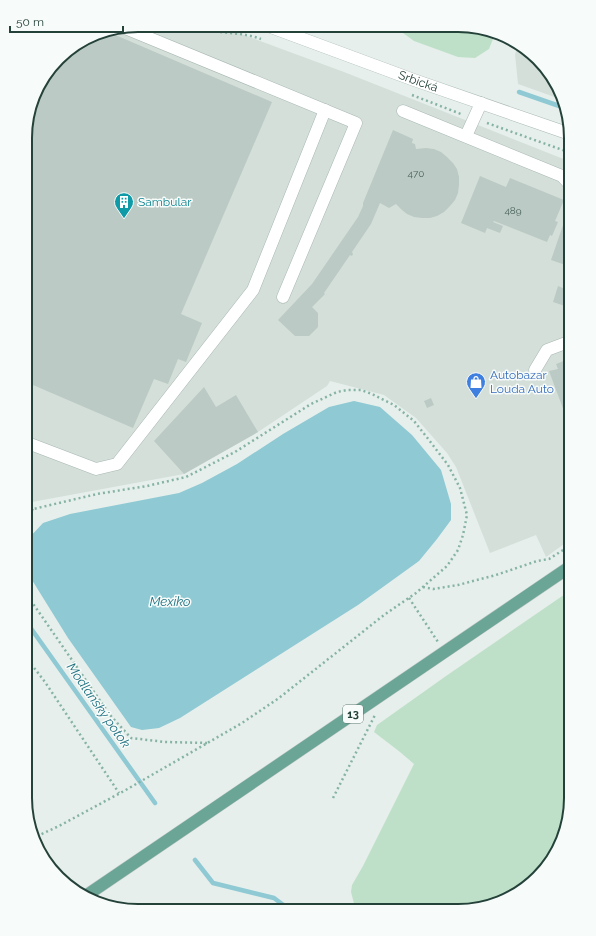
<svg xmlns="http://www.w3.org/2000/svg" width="596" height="936" font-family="Raleway,sans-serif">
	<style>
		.built { fill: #d4dfda }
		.green { fill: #bfe0c8 }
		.water { fill: #8ec9d4 }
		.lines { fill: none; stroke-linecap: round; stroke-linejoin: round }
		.stream { stroke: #8ec9d4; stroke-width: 4.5 }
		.building { fill: #bbcac4 }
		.minor-casing { stroke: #a8b8b2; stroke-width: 13 }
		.major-casing { stroke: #c2cac8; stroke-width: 13 }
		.path { stroke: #86b3a5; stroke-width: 2.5; stroke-dasharray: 2 3; stroke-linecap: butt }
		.minor { stroke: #fff; stroke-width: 12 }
		.major { stroke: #6aa596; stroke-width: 12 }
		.labels { text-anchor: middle; stroke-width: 3; stroke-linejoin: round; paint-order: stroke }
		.number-label { font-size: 10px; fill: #4a645c }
		.shield { fill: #f7fbf9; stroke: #637a73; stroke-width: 1 }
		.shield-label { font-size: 11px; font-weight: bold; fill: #24423a }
		.street-label { font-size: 12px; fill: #24423a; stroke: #f7fbf9 }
		.culture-label { font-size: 12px; fill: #0d838f; stroke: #f7fbf9; text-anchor: start }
		.shop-label { font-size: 12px; fill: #366cbe; stroke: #f7fbf9; text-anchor: start }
		.water-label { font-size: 13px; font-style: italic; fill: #1c6f80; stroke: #f7fbf9 }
		.rim { fill: none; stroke: #24423a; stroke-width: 2 }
	</style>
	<rect width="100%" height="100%" fill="#e6efeb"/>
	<g class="built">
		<polygon points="138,25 217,25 344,72 571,162 571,539 546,557 536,535 490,553 456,467 447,453 416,418 384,395 330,381 327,386 258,432 184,474 32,502 25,498 26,124 37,88 63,53 95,34"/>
		<polygon points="519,45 527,49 562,95 563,100 518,84 515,54"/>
	</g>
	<g class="green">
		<polygon points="360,26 479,27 495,34 489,49 475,58 458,57 414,41 403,33 389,27 368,29"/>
		<polygon points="571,590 571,805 548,866 501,902 458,911 356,911 351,892 352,885 363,866 414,764 400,752 374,732 377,725 446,676"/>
	</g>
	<polygon class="water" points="354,401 380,407 412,435 441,470 451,504 451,520 437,539 419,561 358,605 180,718 159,728 142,730 131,727 68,638 32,580 25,558 29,538 43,523 70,514 179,493 202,483 237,464 283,434 329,407"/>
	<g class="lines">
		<g class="stream">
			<polyline points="519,92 565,108"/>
			<polyline points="25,620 155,803"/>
			<polyline points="195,860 213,883 274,898 290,910"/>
		</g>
	</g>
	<g class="building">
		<polygon points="106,31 272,102 181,314 202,323 186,362 178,359 168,384 154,379 133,428 26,382 26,124 37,88 63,53 95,34"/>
		<polygon points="393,130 413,139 412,143 415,144 416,149 426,148 434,149 441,152 447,157 453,163 457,169 459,177 459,185 458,193 455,200 450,206 444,212 437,216 430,218 422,218 414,217 407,214 402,210 396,204 389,208 380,203 371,224 352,252 353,254 352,256 350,255 324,293 325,294 312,307 318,313 318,327 309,336 295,336 278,320 312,284 358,217 363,206 363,203"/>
		<polygon points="480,176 506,187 510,178 564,200 555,221 558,222 552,236 550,235 547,242 494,221 493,222 503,226 500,233 487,228 485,233 461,223"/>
		<polygon points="571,202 571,267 551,260"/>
		<polygon points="571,273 571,308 553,302 558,286 565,289"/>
		<polygon points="571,358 571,430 549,371 558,369 556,364"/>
		<polygon points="204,387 216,407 236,395 258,432 184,474 154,441"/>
		<polygon points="431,398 434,405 427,408 424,401"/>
	</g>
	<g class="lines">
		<defs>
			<g id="minor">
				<path id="s1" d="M268,26L414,80L570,134"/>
				<polyline points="125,28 356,123 283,297"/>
				<polyline points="403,111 562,176 571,186"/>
				<polyline points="466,136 481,103"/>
				<polyline points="535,370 547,350 571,341"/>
				<polyline points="25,442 96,469 117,464 253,290 325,110"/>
			</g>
			<polyline id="major" points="87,895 571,566"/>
		</defs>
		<use href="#minor" class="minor-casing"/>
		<use href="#major" class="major-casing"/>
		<g class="path">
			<path d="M186,25C210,35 237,30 261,39"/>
			<polyline points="412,95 461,114"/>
			<polyline points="487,123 571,153"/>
			<polyline points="25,511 97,494 147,486 186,477 235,452 311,404 337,392 347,390 361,390 372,394 394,405 414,421 429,440 448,465 460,488 467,515 463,535 458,550 447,566 416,593 384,615 279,698 242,723 124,791 59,826 33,838"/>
			<polyline points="25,523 33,509"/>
			<polyline points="423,587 433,589 458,585 496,575 537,561 549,559 571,545"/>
			<polyline points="25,592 110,715 131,738 165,742 208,743"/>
			<polyline points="409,598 438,642"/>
			<polyline points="25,656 45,682 119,793"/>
			<polyline points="333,798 375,715"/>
		</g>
		<use href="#minor" class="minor"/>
		<use href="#major" class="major"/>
	</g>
	<defs>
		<symbol id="building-pin" viewBox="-11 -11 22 30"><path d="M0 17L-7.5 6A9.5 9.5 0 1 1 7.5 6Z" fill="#0f9aa8" stroke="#f7fbf9"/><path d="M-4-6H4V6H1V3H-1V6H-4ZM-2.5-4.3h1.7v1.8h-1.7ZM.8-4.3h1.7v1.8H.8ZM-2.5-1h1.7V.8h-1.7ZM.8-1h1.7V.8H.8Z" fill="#fff"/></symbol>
		<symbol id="shop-pin" viewBox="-11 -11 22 30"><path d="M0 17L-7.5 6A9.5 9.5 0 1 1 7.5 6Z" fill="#3f7fe0" stroke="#f7fbf9"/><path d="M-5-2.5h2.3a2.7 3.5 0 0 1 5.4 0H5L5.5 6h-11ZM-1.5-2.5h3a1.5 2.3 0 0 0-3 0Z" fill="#fff"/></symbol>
	</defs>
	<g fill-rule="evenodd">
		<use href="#building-pin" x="113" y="191" width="22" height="30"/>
		<use href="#shop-pin" x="465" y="371" width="22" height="30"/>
	</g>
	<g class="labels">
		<g class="number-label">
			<text x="416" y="177">470</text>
			<text x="513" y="214">489</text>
		</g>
		<rect class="shield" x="343" y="705" width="20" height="18" rx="3"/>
		<g class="shield-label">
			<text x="353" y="718">13</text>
		</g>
		<g class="street-label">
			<text dy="4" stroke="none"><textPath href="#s1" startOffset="160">Srbická</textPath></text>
		</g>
		<g class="culture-label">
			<text x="138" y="206">Sambular</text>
		</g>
		<g class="shop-label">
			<text x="490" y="379">Autobazar<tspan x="490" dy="14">Louda Auto</tspan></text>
		</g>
		<g class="water-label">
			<text x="170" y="606">Mexiko</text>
			<text transform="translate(99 705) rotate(55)" y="5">Modlanský potok</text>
		</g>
	</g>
	<path d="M0 0H596V936H0ZM138 32H458A106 106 0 0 1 564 138V798A106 106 0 0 1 458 904H138A106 106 0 0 1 32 798V138A106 106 0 0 1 138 32Z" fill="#f7fbf9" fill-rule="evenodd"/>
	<path class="rim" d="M138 32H458A106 106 0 0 1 564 138V798A106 106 0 0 1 458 904H138A106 106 0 0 1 32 798V138A106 106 0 0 1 138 32Z"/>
	<path d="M10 26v6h113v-6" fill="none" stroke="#24423a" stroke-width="2"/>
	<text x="16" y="26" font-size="12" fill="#24423a" stroke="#f7fbf9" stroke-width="3" paint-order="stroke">50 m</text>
</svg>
